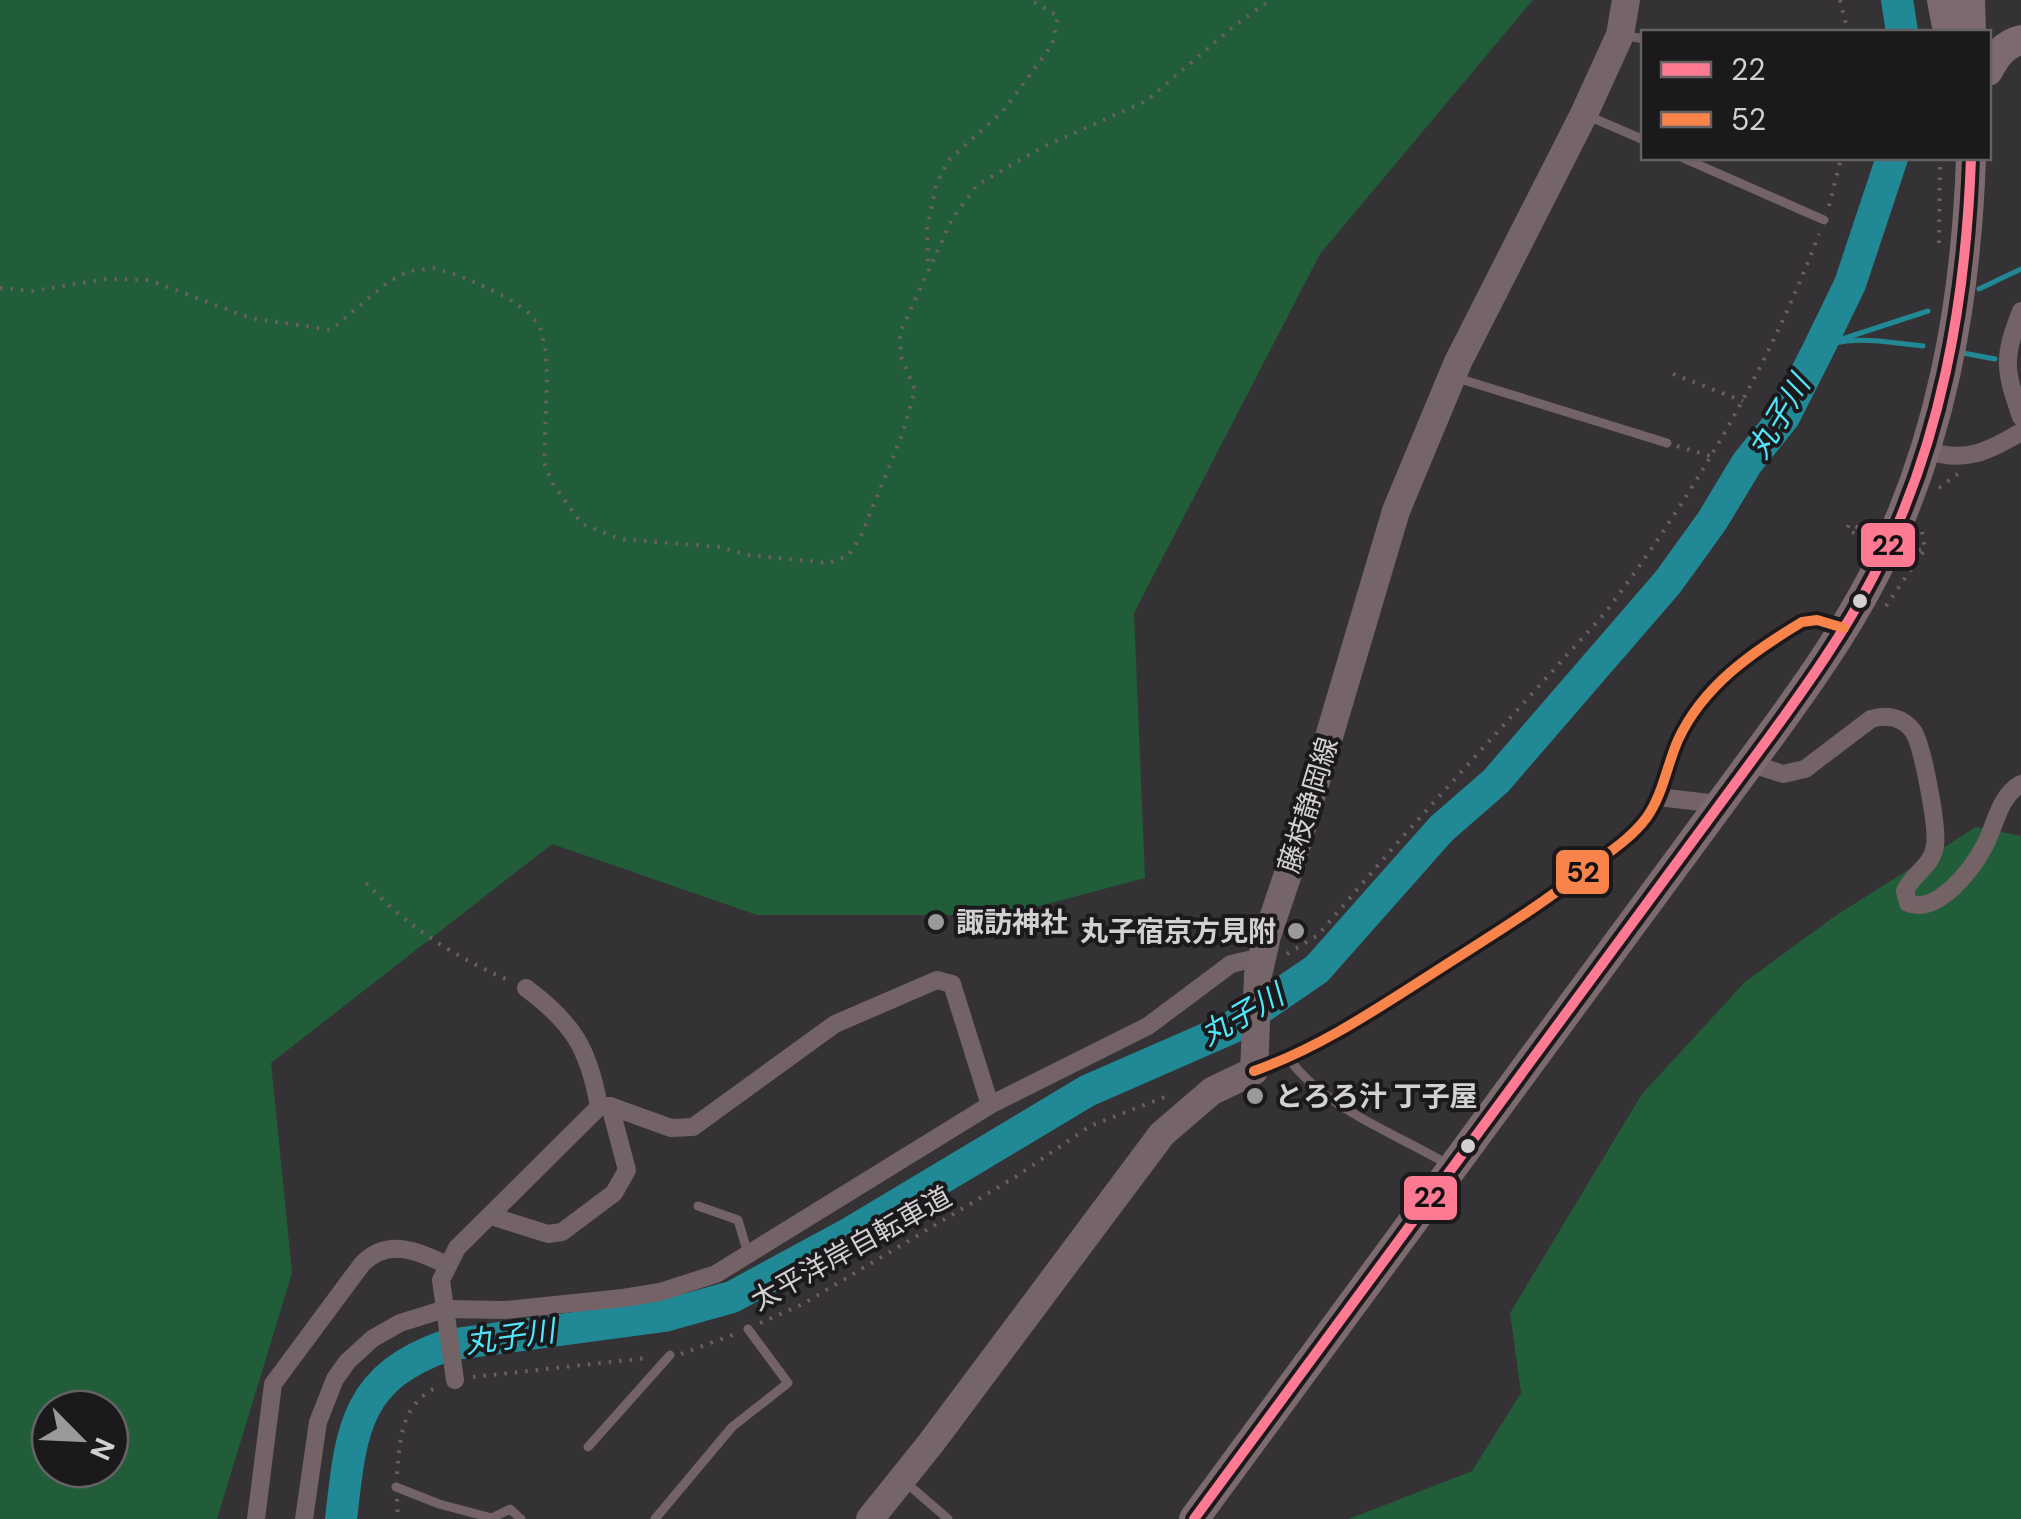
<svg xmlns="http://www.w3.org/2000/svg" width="2021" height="1519" font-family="'DM Sans','Noto Sans JP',sans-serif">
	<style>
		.green { fill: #225d3a; fill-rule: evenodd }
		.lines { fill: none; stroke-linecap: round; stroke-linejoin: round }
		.stream { stroke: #218995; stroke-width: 5 }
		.river { stroke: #218995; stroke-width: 32 }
		.path { stroke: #6a6062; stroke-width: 4; stroke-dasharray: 2.5 8; stroke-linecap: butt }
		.service { stroke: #736266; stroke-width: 9 }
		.minor { stroke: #736266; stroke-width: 18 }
		.secondary { stroke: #756468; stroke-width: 28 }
		.trunk { stroke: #7c6a6e; stroke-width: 30 }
		.path-bridge { stroke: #6a6062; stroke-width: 4; stroke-dasharray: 2.5 8; stroke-linecap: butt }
		.bus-1-casing { stroke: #1b191b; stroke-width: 18 }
		.bus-2-casing { stroke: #1b191b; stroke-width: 18 }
		.bus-1 { stroke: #fe7a93; stroke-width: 10 }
		.bus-2 { stroke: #f8844c; stroke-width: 10 }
		.bus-dot { fill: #d3d0d3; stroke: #1b191b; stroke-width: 4 }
		.poi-dot { fill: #9b999b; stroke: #1b191b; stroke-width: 4 }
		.labels { text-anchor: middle; stroke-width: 8; stroke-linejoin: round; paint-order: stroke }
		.street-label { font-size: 28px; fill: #d3d0d3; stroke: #1b191b }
		.poi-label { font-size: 28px; font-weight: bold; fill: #d3d0d3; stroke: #1b191b; text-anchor: start }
		.water-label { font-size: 30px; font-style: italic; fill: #4fe7f9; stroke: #1b191b }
		.line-badge { stroke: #1b191b; stroke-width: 4 }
		.pale-badge-label { font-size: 28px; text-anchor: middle; font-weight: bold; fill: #111 }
	</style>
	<rect width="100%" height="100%" fill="#343234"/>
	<g class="green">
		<path d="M0,0H1533L1320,254L1134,613L1145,878L1006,915H757L552,844L271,1063L292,1273L217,1519H0ZM50,1409H110V1469H50Z"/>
		<polygon points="1976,827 2021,836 2021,1519 1349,1519 1472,1471 1521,1393 1510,1313 1642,1094 1745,982 1835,916"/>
	</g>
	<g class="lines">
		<g class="stream">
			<polyline points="1979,289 2021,269"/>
			<polyline points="1836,341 1928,311"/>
			<path d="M1818,350C1847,333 1890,343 1923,346"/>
			<polyline points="1963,353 1995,359"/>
		</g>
		<g class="river">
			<polyline points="1897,0 1902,32"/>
			<path d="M341,1519C351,1431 354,1377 448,1345L664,1316L732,1297L850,1233L1087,1091L1231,1028L1317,969L1441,829L1496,781L1668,582L1712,521L1747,463L1784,417L1818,350L1850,284L1892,158"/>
		</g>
		<g class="path">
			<polyline points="1840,0 1848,32"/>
			<polyline points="1829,206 1841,158"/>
			<polyline points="1939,243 1940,158"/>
			<polyline points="928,261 927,230 936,185 948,161 1003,111 1052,45 1058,16 1030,0"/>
			<polyline points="0,288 33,291 105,279 149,280 250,318 331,330 388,282 409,271 435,268 468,279 508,298 530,314 540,327 546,352 547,381 544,463 553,484 582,524 620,539 720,547 747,555 829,563 848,556 861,536 902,435 915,390 901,357 900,333 952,219 977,185 1043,147 1146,101 1234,26 1270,0"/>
			<polyline points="1673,374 1743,401"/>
			<polyline points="1677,446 1710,456"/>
			<polyline points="1939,488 1959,473"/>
			<polyline points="1864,537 1847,530 1849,524 1864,530"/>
			<polyline points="1906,565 1915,550 1925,549"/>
			<polyline points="1886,606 1925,549 1922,532"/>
			<path d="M366,883C410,929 452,955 510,981"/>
			<path d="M1287,954L1318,935L1398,842L1605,613C1693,496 1767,371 1819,234"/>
			<polyline points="760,1323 803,1304 1017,1176 1090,1126 1170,1095"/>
			<polyline points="681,1354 738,1333"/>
			<polyline points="473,1377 647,1358"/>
			<path d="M397,1474C400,1437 401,1404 439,1386"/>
			<polyline points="397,1499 398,1519"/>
		</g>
		<g class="service">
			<polyline points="1622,35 1644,39"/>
			<polyline points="1586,115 1644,140"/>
			<polyline points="1683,158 1824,220"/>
			<polyline points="1454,377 1667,443"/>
			<path d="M1289,1059C1327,1110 1393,1132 1447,1164"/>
			<polyline points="698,1206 738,1220 748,1254"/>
			<polyline points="588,1447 670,1355"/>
			<polyline points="904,1481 948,1519"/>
			<polyline points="396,1487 439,1504 492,1518 510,1509 521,1519"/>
			<polyline points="655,1519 732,1427 788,1383 748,1329"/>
		</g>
		<g class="minor">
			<path d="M2021,311C2002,359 2005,370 2021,417"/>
			<path d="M1927,450C1964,464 1989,451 2021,432"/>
			<path d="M1749,763L1783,774L1805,769L1871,719C1886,714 1903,717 1913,731C1923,746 1938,828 1935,846C1931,868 1913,873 1905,891L1908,903C1938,915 1973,868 1985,845C1996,824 1999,796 2021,784"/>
			<polyline points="1658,797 1718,804"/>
			<path d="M526,988C573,1023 589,1049 599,1107"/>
			<path d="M1254,1071C1319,1048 1375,1010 1433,973C1484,940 1536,909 1584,871C1605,855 1631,839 1647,817C1663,794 1667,765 1678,740C1703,686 1752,652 1802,622L1817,620L1844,628"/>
			<polyline points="491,1216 548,1234 562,1232 614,1193 627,1170 610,1106"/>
			<polyline points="455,1380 441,1280 457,1248 599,1107 610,1106 671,1128 693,1127 835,1024 937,980 952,984 990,1105"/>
			<path d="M256,1519L273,1384L362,1264C388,1237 417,1251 447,1265"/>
			<polyline points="304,1519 318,1422 335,1379 347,1362 372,1339 400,1323 445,1309 505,1310 623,1298 660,1292 716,1274 990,1105 1148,1026 1231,964 1261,957"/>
		</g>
		<polyline class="secondary" points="870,1519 931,1443 1162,1134 1212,1091 1254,1071 1258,975 1267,936 1291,865 1396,511 1458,362 1584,114 1620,35 1626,0"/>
		<g class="trunk">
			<polyline points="1942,0 1948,32"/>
			<polyline points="1970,0 1971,32"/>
			<path d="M1988,71C1996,56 2004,44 2021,40"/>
			<path d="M1194,1519L1770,736C1807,685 1844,633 1873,577C1941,446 1966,303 1971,158"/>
		</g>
		<polyline class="path-bridge" points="1864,530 1910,548"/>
		<defs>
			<path id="bus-1" d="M1194,1519L1770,736C1807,685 1844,633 1873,577C1941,446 1966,303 1971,158"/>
			<path id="bus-2" d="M1254,1071C1319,1048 1375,1010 1433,973C1484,940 1536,909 1584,871C1605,855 1631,839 1647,817C1663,794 1667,765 1678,740C1703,686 1752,652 1802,622L1817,620L1844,628"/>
		</defs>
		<use href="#bus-1" class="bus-1-casing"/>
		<use href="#bus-2" class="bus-2-casing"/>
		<use href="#bus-1" class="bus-1"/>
		<use href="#bus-2" class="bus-2"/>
	</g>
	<g class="bus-dot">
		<circle cx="1860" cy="601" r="9"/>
		<circle cx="1468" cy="1146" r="9"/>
	</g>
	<g class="poi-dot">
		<circle cx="936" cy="922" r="10"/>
		<circle cx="1296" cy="931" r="10"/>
		<circle cx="1255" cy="1096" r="10"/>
	</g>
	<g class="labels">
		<g class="street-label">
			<text transform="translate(1308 805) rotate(-73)" y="10">藤枝静岡線</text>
			<text transform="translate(851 1248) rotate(-29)" y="10">太平洋岸自転車道</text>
		</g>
		<g class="poi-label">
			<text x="956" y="932">諏訪神社</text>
			<text x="1276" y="941" text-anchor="end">丸子宿京方見附</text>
			<text x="1275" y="1106">とろろ汁 丁子屋</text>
		</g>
		<g class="water-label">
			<text transform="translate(1779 417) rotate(-59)" y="10">丸子川</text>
			<text transform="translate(1242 1015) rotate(-30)" y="10">丸子川</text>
			<text transform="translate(510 1337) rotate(-8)" y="10">丸子川</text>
		</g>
	</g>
	<g class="line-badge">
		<rect x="1859" y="521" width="58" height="48" rx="10" fill="#fe7a93"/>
		<rect x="1554" y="848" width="57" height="48" rx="10" fill="#f8844c"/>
		<rect x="1402" y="1174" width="57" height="48" rx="10" fill="#fe7a93"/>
	</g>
	<g class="pale-badge-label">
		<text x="1888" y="555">22</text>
		<text x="1583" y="882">52</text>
		<text x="1430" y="1207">22</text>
	</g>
	<rect x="1641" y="30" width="350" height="130" fill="#1b191b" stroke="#656265" stroke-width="2.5"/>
	<rect x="1661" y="62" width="50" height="15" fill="#fe7a93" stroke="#656265" stroke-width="2.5"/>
	<text x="1731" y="80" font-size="30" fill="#d3d0d3">22</text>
	<rect x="1661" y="112" width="50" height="15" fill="#f8844c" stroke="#656265" stroke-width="2.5"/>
	<text x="1731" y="130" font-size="30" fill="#d3d0d3">52</text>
	<g transform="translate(80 1439) rotate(114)"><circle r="48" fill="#1b191b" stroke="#656265" stroke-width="2.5"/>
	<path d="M0-8L18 38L0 25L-18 38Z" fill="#9b999b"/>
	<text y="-15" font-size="28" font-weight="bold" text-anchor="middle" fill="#d3d0d3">N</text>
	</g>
</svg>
